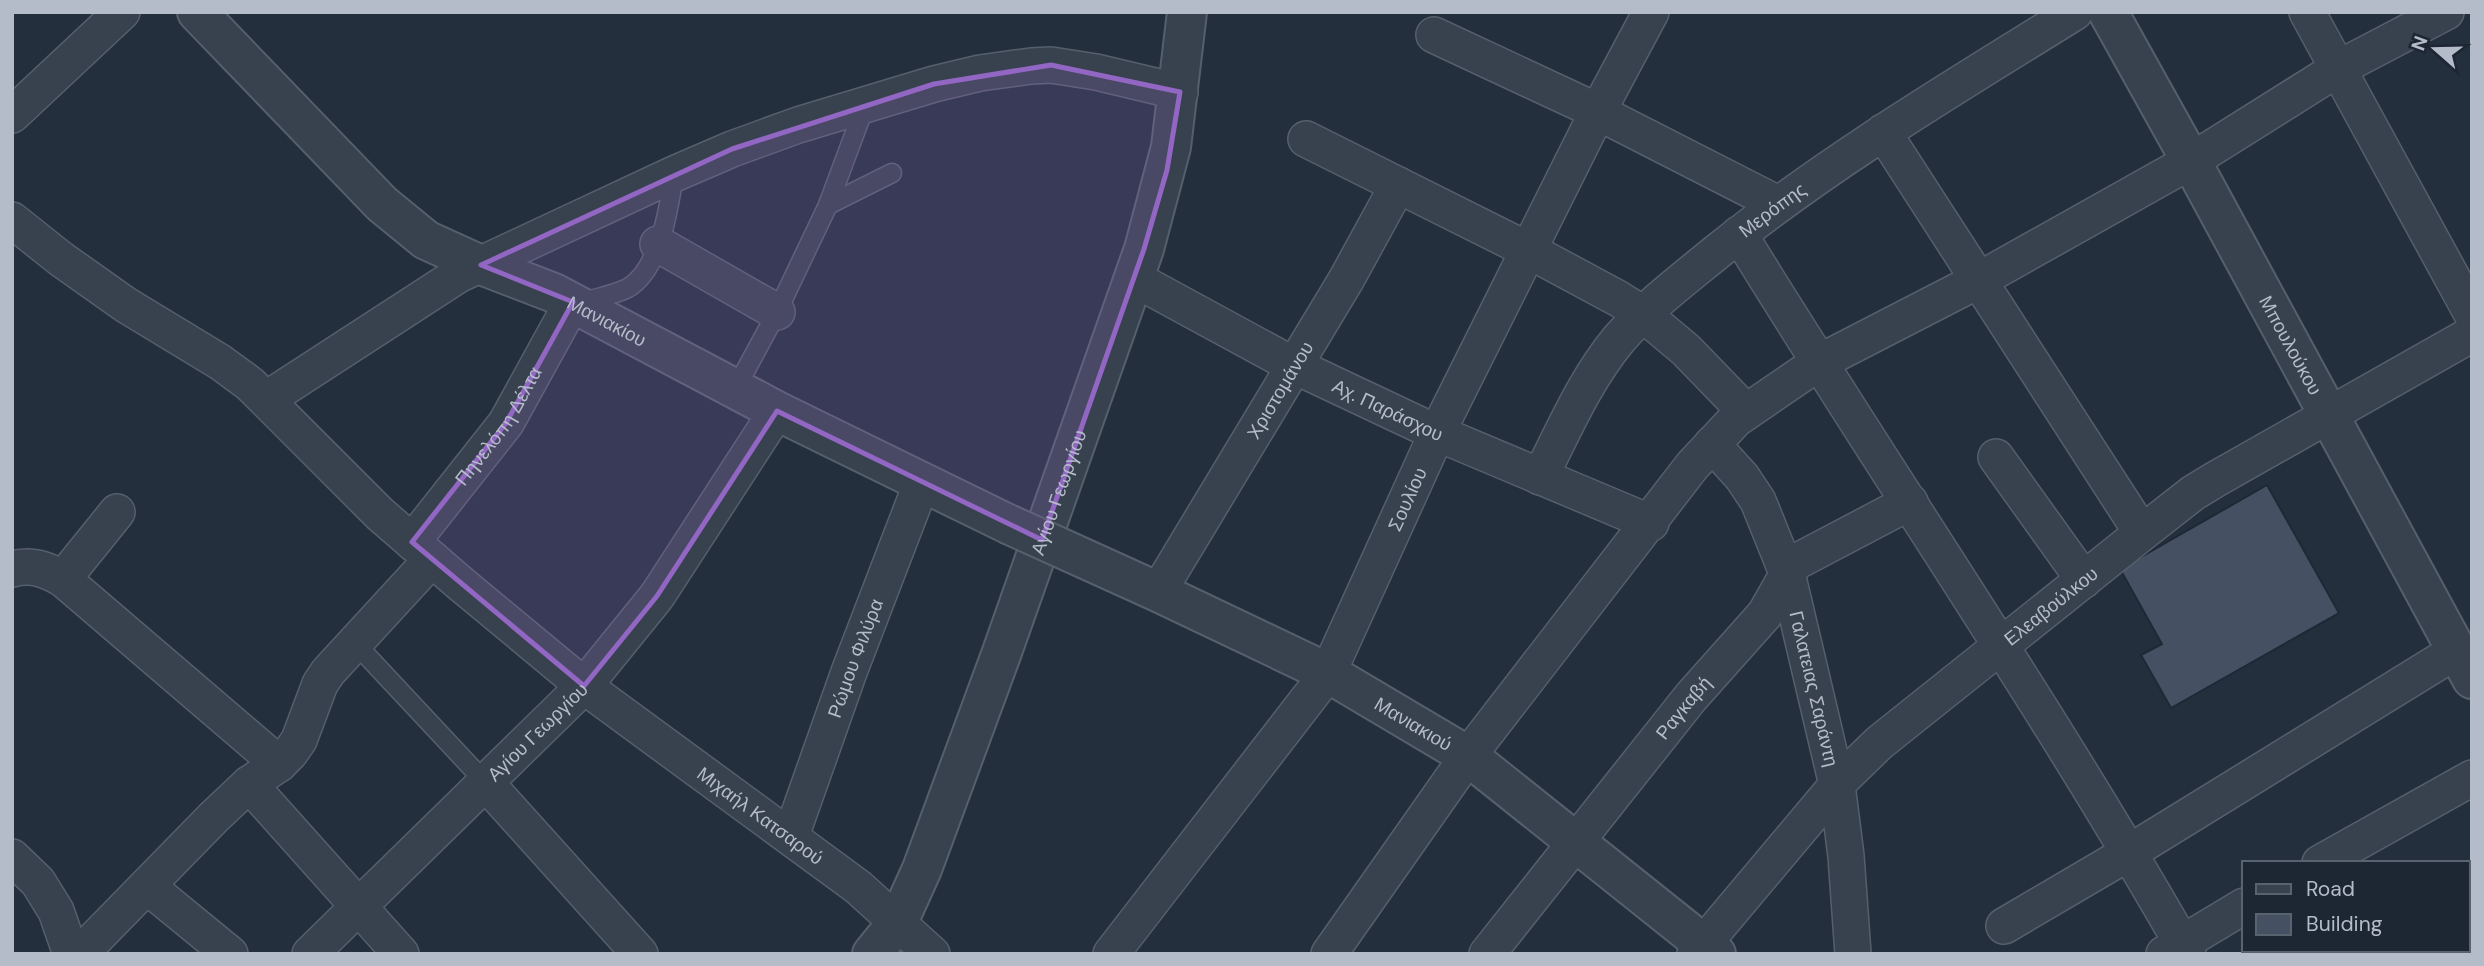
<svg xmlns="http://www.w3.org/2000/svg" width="2484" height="966" font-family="'DM Sans',sans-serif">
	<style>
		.building { fill: #455162; stroke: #1f2835; stroke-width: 2 }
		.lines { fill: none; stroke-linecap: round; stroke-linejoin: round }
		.service-casing { stroke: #565f6c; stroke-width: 21 }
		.minor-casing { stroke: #565f6c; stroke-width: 38 }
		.tertiary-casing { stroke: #565f6c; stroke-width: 42 }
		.service { stroke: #38414e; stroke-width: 18 }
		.minor { stroke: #38414e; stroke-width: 35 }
		.tertiary { stroke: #38414e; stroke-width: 38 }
		.tertiary-bridge-casing { stroke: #565f6c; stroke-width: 42; stroke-linecap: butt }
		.tertiary-bridge { stroke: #38414e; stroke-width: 38 }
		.marked { fill: #9266c3; fill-opacity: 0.2; stroke: #9266c3; stroke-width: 5; stroke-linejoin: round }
		.labels { text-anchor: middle; stroke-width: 5; stroke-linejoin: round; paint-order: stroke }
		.street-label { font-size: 19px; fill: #b4bcc9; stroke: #1d2633 }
	</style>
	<rect width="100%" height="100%" fill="#242f3e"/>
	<polygon class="building" points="2267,485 2339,613 2171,708 2141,655 2162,644 2120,569"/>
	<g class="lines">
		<defs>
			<g id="service">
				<polyline points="828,205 892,173"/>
				<path d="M581,303C595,298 614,295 628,288C660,269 669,208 674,174"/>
				<polyline points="736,388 777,312 828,205 866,103"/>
				<polyline points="355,643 486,783"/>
			</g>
			<g id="minor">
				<polyline points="2307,12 2472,314"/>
				<polyline points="1434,35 1584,105 1778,204"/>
				<polyline points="12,115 122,12"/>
				<polyline points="1883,132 2142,533"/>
				<polyline points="1306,139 1528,250 1619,299 1643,314 1686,350 1746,412"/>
				<path id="s1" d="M12,220L61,259L126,305L220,362L250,384L380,514L461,584L584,686L858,887L932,954"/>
				<path d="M1739,234C1887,475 2048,708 2188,954"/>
				<polyline points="658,244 777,312"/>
				<path id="s2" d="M1133,278L1295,366L1437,433L1651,523"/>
				<polyline points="267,399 458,275 674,174 732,149 798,125 934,84 980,73 1031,66 1051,65 1096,72 1180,92"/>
				<path id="s3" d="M1712,444L1742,477L1758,501L1787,573L1837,785L1846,856L1853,954"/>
				<polyline points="1996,457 2084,580"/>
				<path id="s4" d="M1540,477C1564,430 1585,380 1619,339C1648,306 1684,279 1718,251C1830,161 1953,88 2075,12"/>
				<path id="s5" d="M412,542L506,423L566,314L577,304"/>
				<path d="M12,569C32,564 46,569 63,579L279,764"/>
				<polyline points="63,579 117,512"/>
				<path id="s6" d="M1158,592L1346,280L1398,185"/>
				<polyline points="486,783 640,954"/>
				<polyline points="249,784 401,954"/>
				<path id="s7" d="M791,836L849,672L922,482"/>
				<polyline points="12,857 38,882 56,911 71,954"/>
				<polyline points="2320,863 2472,778"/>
				<polyline points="147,886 230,954"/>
				<polyline points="2004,926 2130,852 2456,651"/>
				<polyline points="2303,950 2305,954"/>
				<polyline points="80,954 214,817 249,784 279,764 290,753 299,740 320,684 328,672 432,559"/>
				<path id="s8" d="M310,954L584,686L657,596L777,411"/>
				<path id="s9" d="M1111,954L1328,673L1437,433L1597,113L1651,12"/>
				<polyline points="1329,954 1468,756 1692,466 1736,419 1818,363 1979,280 2191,161 2339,68 2446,12"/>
				<path id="s10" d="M1487,954L1691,697L1765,614L1794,563L1910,502"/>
				<path id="s11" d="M1695,954L1842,779L1879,743L2142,533L2193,493L2216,479L2472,334"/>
				<polyline points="2164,954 2244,906"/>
			</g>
			<g id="tertiary">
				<path id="s12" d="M197,12L382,204L426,240L481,265L554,293L777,411L1008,524"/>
				<path id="s13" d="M2108,12L2191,161L2472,679"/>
				<path id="s14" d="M1072,553L1158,592L1328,673L1468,756L1716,954"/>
				<path id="s15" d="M872,954L898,922L922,869L1002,652L1144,249L1171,147L1187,12"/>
			</g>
		</defs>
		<use href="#service" class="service-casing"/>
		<use href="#minor" class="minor-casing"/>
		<use href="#tertiary" class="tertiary-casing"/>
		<use href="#service" class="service"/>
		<use href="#minor" class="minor"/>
		<use href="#tertiary" class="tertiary"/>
		<defs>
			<polyline id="tertiary-bridge" points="1008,524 1072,553"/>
		</defs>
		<use href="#tertiary-bridge" class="tertiary-bridge-casing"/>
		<use href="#tertiary-bridge" class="tertiary-bridge"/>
	</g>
	<path class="marked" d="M1051,65L1180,92L1167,170L1144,249L1042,540L777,411L657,596L584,686L412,542L506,423L573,302L481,265L732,149L934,84Z"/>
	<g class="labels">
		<g class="street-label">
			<text dy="7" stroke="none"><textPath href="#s4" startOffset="360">Μερόπης</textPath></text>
			<text dy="7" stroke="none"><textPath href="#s12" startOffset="522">Μανιακίου</textPath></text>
			<text dy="7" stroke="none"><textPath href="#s13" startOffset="380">Μπουλούκου</textPath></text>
			<text dy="7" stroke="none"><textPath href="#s6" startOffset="236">Χριστομάνου</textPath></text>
			<text dy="7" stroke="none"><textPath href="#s2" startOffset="287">Αχ. Παράσχου</textPath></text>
			<text dy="7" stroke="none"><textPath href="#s5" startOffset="145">Πηνελόπη Δέλτα</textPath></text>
			<text dy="7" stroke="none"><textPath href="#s15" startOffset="500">Αγίου Γεωργίου</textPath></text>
			<text dy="7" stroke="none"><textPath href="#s9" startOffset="546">Σουλίου</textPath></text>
			<text dy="7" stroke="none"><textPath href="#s11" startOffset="500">Ελεαβούλκου</textPath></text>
			<text dy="7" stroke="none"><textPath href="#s7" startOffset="189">Ρώμου Φιλύρα</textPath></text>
			<text dy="7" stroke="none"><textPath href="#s3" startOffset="270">Γαλατειας Σαράντη</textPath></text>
			<text dy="7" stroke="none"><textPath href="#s10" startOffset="315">Ραγκαβή</textPath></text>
			<text dy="7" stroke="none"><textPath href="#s14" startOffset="382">Μανιακιού</textPath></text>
			<text dy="7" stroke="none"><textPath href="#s8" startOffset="318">Αγίου Γεωργίου</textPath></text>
			<text dy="7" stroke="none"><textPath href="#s1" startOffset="959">Μιχαήλ Κατσαρού</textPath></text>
		</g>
	</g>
	<rect width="2484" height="966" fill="none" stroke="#b4bcc9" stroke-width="28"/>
	<rect x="2242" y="861" width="228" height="91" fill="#1d2633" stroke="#59626f" stroke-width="2"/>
	<rect x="2256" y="884" width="35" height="10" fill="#38414e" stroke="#59626f" stroke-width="2"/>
	<text x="2306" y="896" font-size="21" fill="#b4bcc9">Road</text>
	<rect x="2256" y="914" width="35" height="21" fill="#455162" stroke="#59626f" stroke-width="2"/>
	<text x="2306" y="931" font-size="21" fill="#b4bcc9">Building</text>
	<g transform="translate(2435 49) rotate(290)" stroke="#1d2633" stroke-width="5" paint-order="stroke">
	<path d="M0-5L12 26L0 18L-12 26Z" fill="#b4bcc9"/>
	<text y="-10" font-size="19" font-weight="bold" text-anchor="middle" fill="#b4bcc9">N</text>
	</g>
</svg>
